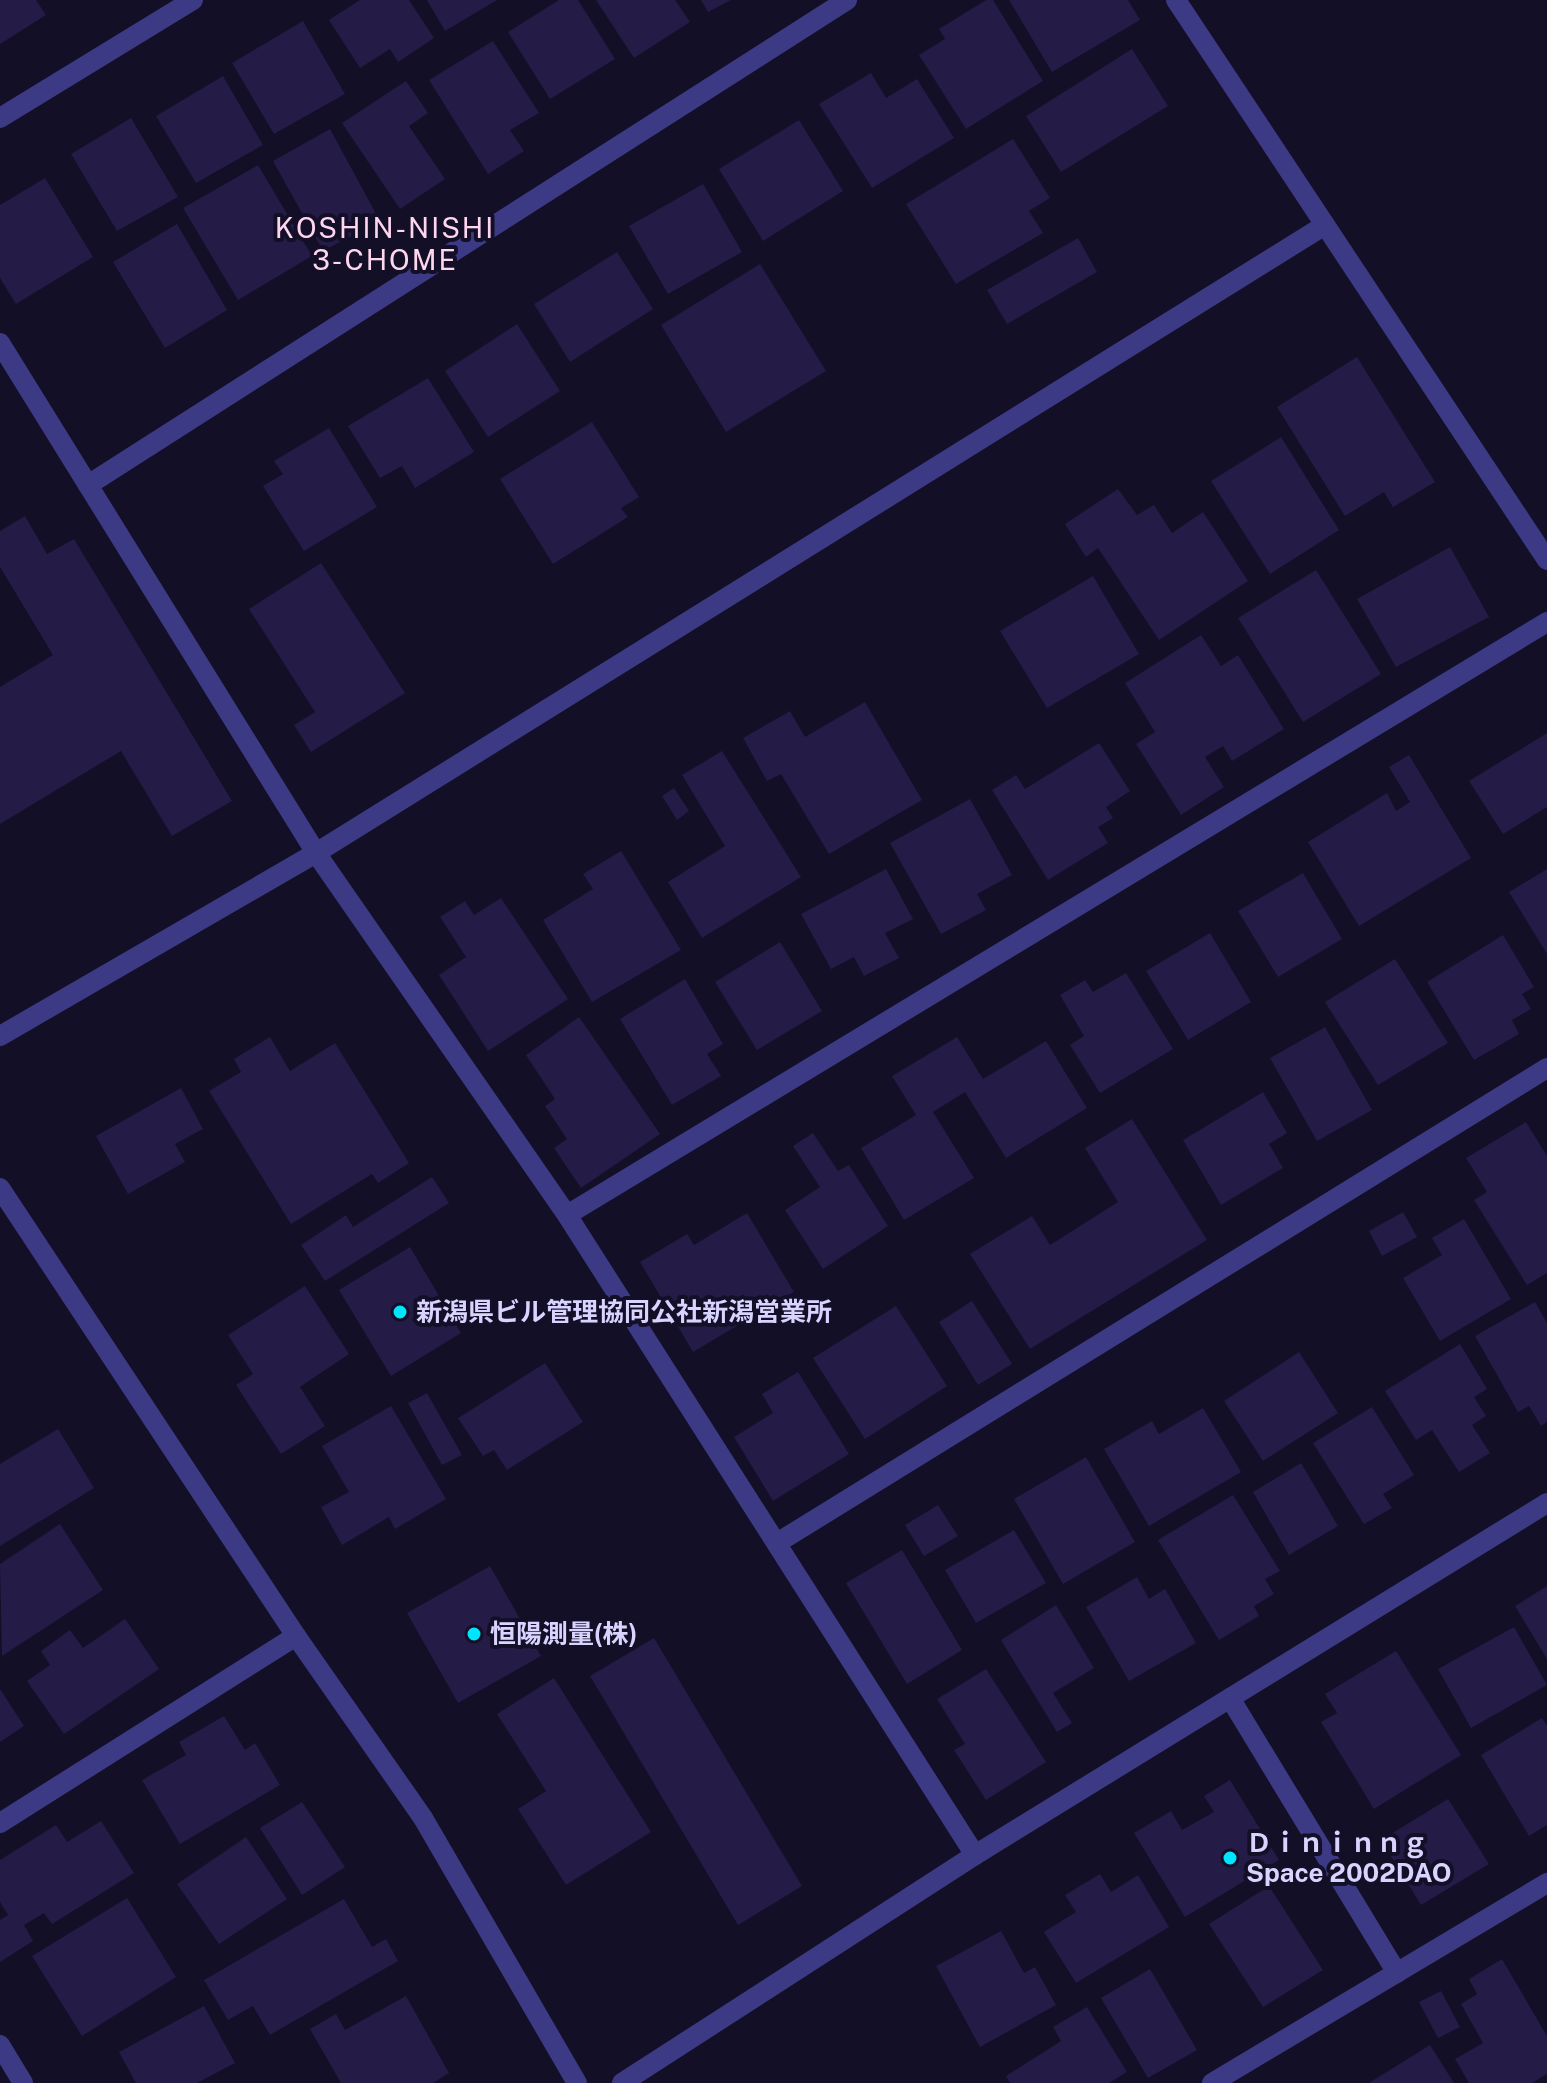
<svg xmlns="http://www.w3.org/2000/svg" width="1547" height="2083" font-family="'Public Sans','Noto Sans JP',sans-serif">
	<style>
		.building { fill: #241b47 }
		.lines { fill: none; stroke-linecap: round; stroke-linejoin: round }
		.minor { stroke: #3d3a85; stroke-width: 20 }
		.tertiary { stroke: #3d3a85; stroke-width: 20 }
		.poi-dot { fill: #00e5ff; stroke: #130f26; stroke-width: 3 }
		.labels { text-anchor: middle; stroke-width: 8; stroke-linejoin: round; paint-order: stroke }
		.poi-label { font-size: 26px; font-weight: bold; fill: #d9d4ff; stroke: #130f26; text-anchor: start }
		.neighbourhood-label { font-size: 28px; letter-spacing: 2px; fill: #ffd6f0; stroke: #130f26 }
	</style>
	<rect width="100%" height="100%" fill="#130f26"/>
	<g class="building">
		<polygon points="0,0 36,0 46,15 0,44"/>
		<polygon points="360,0 409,0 434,38 398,62 390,49 360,68 329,20"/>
		<polygon points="427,0 497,0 445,31"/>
		<polygon points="559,0 578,0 615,59 550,99 508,32"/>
		<polygon points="596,0 675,0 690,22 634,58"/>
		<polygon points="701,0 731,0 708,12"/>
		<polygon points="986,0 993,0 1043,81 966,129 919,55 945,39 939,29"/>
		<polygon points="1009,0 1128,0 1140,20 1052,72"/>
		<polygon points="303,21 345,94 274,134 232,63"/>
		<polygon points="493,41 539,113 510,130 524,151 488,174 429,80"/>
		<polygon points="1132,49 1168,106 1061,172 1026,116"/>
		<polygon points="871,73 886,98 917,79 954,138 872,188 819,104"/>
		<polygon points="223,76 263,145 196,183 156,116"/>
		<polygon points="406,81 428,113 409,126 445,179 400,209 342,123"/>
		<polygon points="131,118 178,197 117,231 71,154"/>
		<polygon points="799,120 843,191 763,241 719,169"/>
		<polygon points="330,129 380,221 323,251 273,161"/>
		<polygon points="1013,139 1050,198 1029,211 1043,233 956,284 906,204"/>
		<polygon points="258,165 312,256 238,300 183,208"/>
		<polygon points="45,178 93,257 16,304 0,278 0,205"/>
		<polygon points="703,184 742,252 668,294 629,226"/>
		<polygon points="177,224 227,310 165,348 113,262"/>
		<polygon points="1078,238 1097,272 1007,324 987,290"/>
		<polygon points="617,252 653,309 570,362 534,304"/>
		<polygon points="760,264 826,371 726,432 661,325"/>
		<polygon points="517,324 560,391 488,437 445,371"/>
		<polygon points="1357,357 1435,482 1393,507 1384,492 1345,516 1277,407"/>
		<polygon points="428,378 474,452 415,488 402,466 380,478 348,426"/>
		<polygon points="592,422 639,497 621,508 628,517 553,564 500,479"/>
		<polygon points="329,428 377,507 304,551 263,486 283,474 274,461"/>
		<polygon points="1281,437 1339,530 1270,574 1211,481"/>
		<polygon points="1118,489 1137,515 1154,505 1172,533 1203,512 1248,581 1159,640 1098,548 1086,557 1065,524"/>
		<polygon points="25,516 47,554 74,539 232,801 172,836 121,751 0,824 0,687 53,655 0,567 0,531"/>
		<polygon points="1450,547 1489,617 1396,667 1357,599"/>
		<polygon points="321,563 405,693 311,752 294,725 315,712 249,609"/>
		<polygon points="1316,570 1381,674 1303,722 1238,618"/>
		<polygon points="1093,576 1139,654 1047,708 1000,631"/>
		<polygon points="1201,635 1221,666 1238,655 1284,729 1232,761 1223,746 1205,757 1224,787 1181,815 1136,744 1155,732 1125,683"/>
		<polygon points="865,702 922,800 829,854 781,774 767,781 743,738 790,711 805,737"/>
		<polygon points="1547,733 1547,807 1503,834 1469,781"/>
		<polygon points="1099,743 1130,791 1106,807 1113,818 1098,827 1108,843 1048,880 992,790 1016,775 1025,789"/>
		<polygon points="722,751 801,877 702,938 668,882 725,846 682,775"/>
		<polygon points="1409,755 1471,858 1359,926 1308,842 1387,793 1396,811 1410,802 1389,767"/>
		<polygon points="674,788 689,811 677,820 662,796"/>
		<polygon points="970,799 1012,875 977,894 986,910 941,934 890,843"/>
		<polygon points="621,851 681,950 592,1002 543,920 593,889 583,874"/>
		<polygon points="886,869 913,919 885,933 899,958 864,976 854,957 831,969 801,914"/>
		<polygon points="1547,869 1547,954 1509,892"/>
		<polygon points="1303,873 1342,939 1278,977 1238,911"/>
		<polygon points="501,898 568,999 488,1051 439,975 466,957 440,917 465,901 474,915"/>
		<polygon points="1210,933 1251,1002 1188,1040 1146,971"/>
		<polygon points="1503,935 1534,987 1522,994 1531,1009 1512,1020 1519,1034 1474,1060 1427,982"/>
		<polygon points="780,942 822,1011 757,1050 715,982"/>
		<polygon points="1395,959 1448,1043 1378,1085 1325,1002"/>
		<polygon points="1126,973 1173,1049 1100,1093 1070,1045 1084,1036 1060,995 1085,980 1093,992"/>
		<polygon points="685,979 723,1044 707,1054 721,1076 672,1105 620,1019"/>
		<polygon points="579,1017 660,1134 581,1188 554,1148 567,1139 545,1106 555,1099 526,1055"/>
		<polygon points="1325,1027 1372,1110 1317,1141 1270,1058"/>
		<polygon points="270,1037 290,1071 335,1043 409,1163 378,1183 372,1174 291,1224 209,1091 241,1072 234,1059"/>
		<polygon points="957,1037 983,1079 1046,1041 1087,1108 1006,1158 965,1092 933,1112 974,1178 904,1220 861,1148 916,1115 892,1076"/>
		<polygon points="181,1088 203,1129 175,1144 185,1162 128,1194 96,1136"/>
		<polygon points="1263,1092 1287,1133 1269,1144 1283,1168 1221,1205 1183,1140"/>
		<polygon points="1132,1119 1207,1240 1030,1349 970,1254 1032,1216 1050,1245 1118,1202 1085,1148"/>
		<polygon points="1526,1122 1547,1156 1547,1273 1527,1285 1474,1200 1487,1192 1466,1158"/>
		<polygon points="813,1133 838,1171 849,1165 888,1226 823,1269 785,1210 820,1187 793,1146"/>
		<polygon points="432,1177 449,1203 325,1281 301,1245 346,1215 353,1227"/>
		<polygon points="1403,1212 1417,1237 1382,1256 1369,1231"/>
		<polygon points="747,1213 794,1292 693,1352 640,1262 687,1234 694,1245"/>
		<polygon points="1464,1219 1511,1299 1440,1341 1403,1278 1442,1255 1432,1238"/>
		<polygon points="410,1247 461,1333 391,1376 339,1290"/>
		<polygon points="305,1286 349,1354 300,1387 325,1426 281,1454 236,1385 253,1374 228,1335"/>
		<polygon points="972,1301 1012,1364 978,1385 939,1322"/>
		<polygon points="1535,1302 1547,1323 1547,1422 1541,1426 1529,1406 1518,1412 1475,1336"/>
		<polygon points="896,1306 947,1386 865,1439 813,1358"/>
		<polygon points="1460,1344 1487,1389 1474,1397 1486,1416 1472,1425 1490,1453 1459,1472 1432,1430 1416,1440 1385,1391"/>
		<polygon points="1299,1352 1338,1413 1263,1461 1224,1401"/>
		<polygon points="545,1363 583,1422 507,1470 494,1450 483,1456 458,1418"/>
		<polygon points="798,1372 849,1454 773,1501 734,1437 773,1413 762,1394"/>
		<polygon points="427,1393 462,1455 442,1465 408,1403"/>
		<polygon points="391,1406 446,1499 395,1529 389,1517 342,1545 321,1507 349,1492 322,1446"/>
		<polygon points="1372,1407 1414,1475 1383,1494 1392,1508 1364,1524 1313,1443"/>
		<polygon points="1203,1408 1241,1472 1149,1526 1104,1449 1152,1421 1159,1434"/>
		<polygon points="58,1429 94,1488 0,1546 0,1464"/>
		<polygon points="1086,1457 1135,1542 1063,1584 1014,1499"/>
		<polygon points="1301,1463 1338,1526 1289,1555 1253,1492"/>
		<polygon points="1233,1495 1280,1571 1265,1579 1274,1594 1254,1606 1259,1616 1219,1640 1158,1540"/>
		<polygon points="938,1505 958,1536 924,1556 905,1525"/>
		<polygon points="60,1524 103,1590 2,1656 0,1564"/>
		<polygon points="1014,1530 1046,1583 976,1623 945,1570"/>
		<polygon points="902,1550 962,1650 907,1684 846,1583"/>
		<polygon points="490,1566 541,1656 458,1703 407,1613"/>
		<polygon points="1137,1577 1149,1599 1165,1589 1196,1643 1129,1681 1086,1607"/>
		<polygon points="1547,1586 1547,1659 1515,1606"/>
		<polygon points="1056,1605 1094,1668 1053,1693 1072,1723 1057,1732 1001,1640"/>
		<polygon points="125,1619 159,1669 64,1734 27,1681 50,1665 41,1651 70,1630 83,1648"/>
		<polygon points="1514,1627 1547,1685 1471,1728 1438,1669"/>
		<polygon points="654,1638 802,1886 738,1925 590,1676"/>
		<polygon points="1396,1651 1461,1755 1374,1809 1321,1722 1337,1713 1325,1694"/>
		<polygon points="986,1669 1046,1762 986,1800 954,1750 965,1744 937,1699"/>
		<polygon points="554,1678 651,1832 566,1885 518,1809 546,1791 497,1714"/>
		<polygon points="0,1689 24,1726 0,1742"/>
		<polygon points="224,1716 245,1750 255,1743 280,1785 180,1844 142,1780 186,1755 179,1742"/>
		<polygon points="1542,1718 1547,1726 1547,1825 1529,1836 1481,1755"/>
		<polygon points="1230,1780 1279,1860 1185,1917 1134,1833 1171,1811 1182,1830 1214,1812 1204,1796"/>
		<polygon points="1448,1799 1489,1864 1421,1905 1381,1840"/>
		<polygon points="302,1802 345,1867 302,1895 260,1828"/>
		<polygon points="101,1821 134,1873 52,1924 44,1913 24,1925 33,1941 0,1962 0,1920 8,1915 0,1902 0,1860 56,1825 67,1842"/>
		<polygon points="246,1837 287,1899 219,1944 177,1884"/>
		<polygon points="1100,1874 1111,1892 1138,1875 1169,1927 1076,1983 1044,1932 1076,1912 1065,1895"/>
		<polygon points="1269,1886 1323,1970 1263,2007 1209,1924"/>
		<polygon points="127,1898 176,1977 82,2036 32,1956"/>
		<polygon points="344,1899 372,1947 386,1939 398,1961 270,2035 253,2006 228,2020 204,1980"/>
		<polygon points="1001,1931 1024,1973 1035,1967 1056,2005 980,2047 936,1966"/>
		<polygon points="1502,1959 1547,2036 1547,2074 1532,2083 1469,2083 1455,2059 1483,2043 1461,2004 1477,1994 1469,1979"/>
		<polygon points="1150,1969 1197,2050 1148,2078 1101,1998"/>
		<polygon points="1441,1991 1460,2027 1438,2038 1419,2002"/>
		<polygon points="406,1996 449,2073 433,2083 341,2083 310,2029 336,2014 345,2030"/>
		<polygon points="204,2006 235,2063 197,2083 136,2083 119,2052"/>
		<polygon points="1087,2007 1127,2072 1109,2083 1010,2083 1006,2076 1061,2041 1053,2027"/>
		<polygon points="1430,2045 1454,2083 1369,2083"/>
	</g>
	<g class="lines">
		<g class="minor">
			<polyline points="1176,0 1547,560"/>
			<polyline points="0,118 193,0"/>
			<polyline points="0,343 316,853 567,1215 975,1855"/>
			<polyline points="88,485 847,0"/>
			<polyline points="0,1036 316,853 1325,225"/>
			<polyline points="567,1215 1547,622"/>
			<polyline points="777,1543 1547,1068"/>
			<polyline points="1230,1698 1397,1973"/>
			<polyline points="0,1823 296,1636"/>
			<polyline points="0,2045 23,2083"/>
			<polyline points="622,2083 975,1855 1547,1503"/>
			<polyline points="1212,2083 1547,1883"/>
		</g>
		<polyline class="tertiary" points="0,1188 296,1636 423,1818 577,2083"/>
	</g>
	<g class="poi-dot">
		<circle cx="400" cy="1312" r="8"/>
		<circle cx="474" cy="1634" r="8"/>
		<circle cx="1230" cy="1858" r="8"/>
	</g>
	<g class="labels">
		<g class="poi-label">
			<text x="416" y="1321">新潟県ビル管理協同公社新潟営業所</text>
			<text x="490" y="1643">恒陽測量(株)</text>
			<text x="1246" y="1852">Ｄｉｎｉｎｎｇ<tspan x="1246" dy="30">Space 2002DAO</tspan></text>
		</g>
		<g class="neighbourhood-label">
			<text x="385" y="238">KOSHIN-NISHI<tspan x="385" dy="32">3-CHOME</tspan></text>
		</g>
	</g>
</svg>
